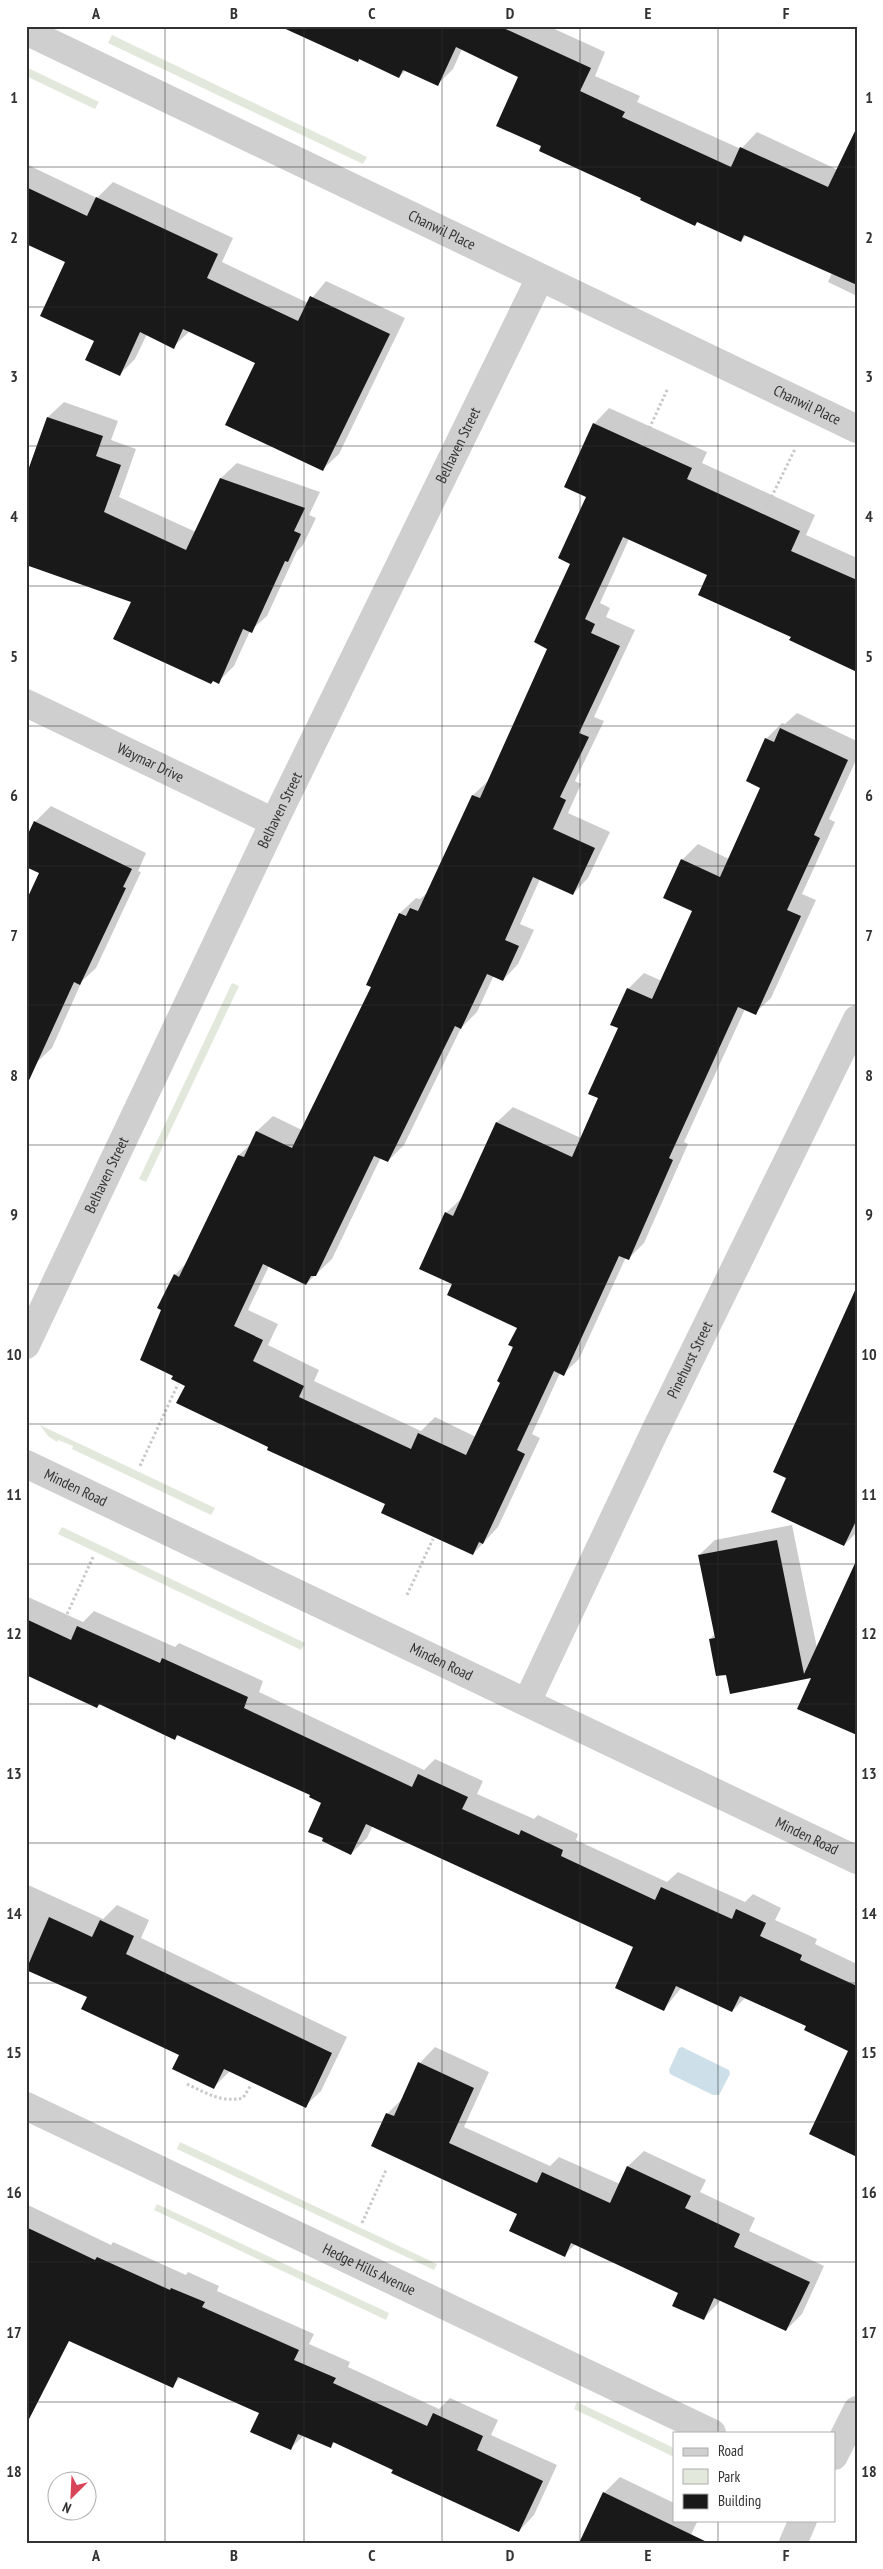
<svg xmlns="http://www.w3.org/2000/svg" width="883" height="2569" font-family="'PT Sans Narrow',sans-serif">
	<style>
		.green { fill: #e3e8dc }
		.water { fill: #cde0e9 }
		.shadow { fill: #0003 }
		.building { fill: #191919 }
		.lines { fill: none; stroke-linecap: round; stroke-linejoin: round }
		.path { stroke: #c9c9c9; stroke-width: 3; stroke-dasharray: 2.5 2.5; stroke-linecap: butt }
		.street { stroke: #cfcfcf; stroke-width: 28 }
		.grid { fill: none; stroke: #323232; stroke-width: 1; stroke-opacity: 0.55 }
		.labels { text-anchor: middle; stroke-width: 5; stroke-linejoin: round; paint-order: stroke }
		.street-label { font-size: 15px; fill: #323232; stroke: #fff }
		.neatline { fill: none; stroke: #323232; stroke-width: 2 }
		.grid-label { font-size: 16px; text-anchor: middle; font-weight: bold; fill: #323232 }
	</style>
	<rect width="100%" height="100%" fill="#fff"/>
	<g class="green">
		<polygon points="112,35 367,157 363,164 108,43"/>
		<polygon points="26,67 99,102 95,109 26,76"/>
		<polygon points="232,983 239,986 146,1182 139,1179"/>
		<polygon points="40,1425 215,1508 211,1515 72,1449 73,1446 58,1440 57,1442 48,1436"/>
		<polygon points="62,1527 305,1643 301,1650 58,1534"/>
		<polygon points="180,2142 437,2264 434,2270 177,2149"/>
		<polygon points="157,2204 389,2313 386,2320 154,2210"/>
		<polygon points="577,2402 674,2448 674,2457 574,2409"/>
	</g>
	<polygon class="water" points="682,2047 729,2070 730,2074 719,2095 713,2095 670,2074 669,2070 679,2048"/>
	<g class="shadow">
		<polygon points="305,26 548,26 605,52 595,76 640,96 637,102 741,149 757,132 838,170 857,130 857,296 828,282 832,273 747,235 741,240 698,221 694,225 543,146 520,76 462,49 453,69 437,85 406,70 399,77 360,58 357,61"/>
		<polygon points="26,164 97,198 113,182 233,238 222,262 308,303 326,281 405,318 339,454 323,469 256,362 190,331 173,347 147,334 135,359 120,374 95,341 67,262 26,243"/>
		<polygon points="64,402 118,421 111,440 136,449 119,497 196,532 221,478 237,463 320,492 309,515 316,518 303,545 297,551 267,616 250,631 234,666 218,682 132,601 26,564 26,474 28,475 48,417"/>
		<polygon points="609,408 707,452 702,463 815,515 806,535 857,558 857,670 793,636 709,575 629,539 600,603 610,608 606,617 635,630 594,717 604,721 575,781 581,784 568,813 610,832 588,878 573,894 540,879 520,924 534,930 518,964 503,980 494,975 477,1012 461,1028 404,1145 388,1161 381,1157 332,1259 306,1284 269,1266 248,1310 278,1324 268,1345 319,1370 314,1381 421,1431 435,1417 476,1437 502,1382 518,1327 454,1283 446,1213 462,1198 497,1122 513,1107 581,1138 599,1098 620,1028 628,989 644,973 662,981 694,911 682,860 698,844 729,859 762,787 766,739 782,723 785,724 797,713 857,741 857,758 829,819 835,822 802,894 816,900 771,998 755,1013 745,1009 684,1142 688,1144 644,1243 629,1258 626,1257 579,1359 563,1374 560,1373 532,1434 540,1438 498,1527 473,1554 387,1503 270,1446 186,1385 174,1375 163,1309 175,1275 188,1261 239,1155 252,1143 257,1131 273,1116 302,1130 372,986 368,984 400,913 416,898 420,899 427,893 473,795 489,780 549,648 587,496 594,424"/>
		<polygon points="51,806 146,853 138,871 141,872 96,968 82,981 52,1048 36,1063 41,872 35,822"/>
		<polygon points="857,1291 857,1532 844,1545 788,1477"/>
		<polygon points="792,1525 817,1648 813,1676 727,1673 710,1639 715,1634 699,1555 715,1540"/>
		<polygon points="26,1596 83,1622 94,1611 175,1647 179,1643 263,1681 259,1692 424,1770 435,1759 483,1781 477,1794 534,1819 538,1815 578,1834 576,1840 667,1882 678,1872 745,1902 753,1894 781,1908 775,1920 817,1939 815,1944 857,1964 857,2154 850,2050 807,2025 746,1997 732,2011 682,1987 664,2009 635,1946 373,1825 367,1838 351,1854 323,1802 311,1795 179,1735 175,1738 101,1704 97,1707 26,1674"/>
		<polygon points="26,1884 103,1919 117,1905 149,1920 141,1938 347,2037 321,2091 305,2106 230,2071 214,2087 181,2054 89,1997 26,1968"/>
		<polygon points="435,2047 489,2072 464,2127 550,2166 559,2157 620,2184 628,2166 644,2151 706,2180 700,2192 755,2218 749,2231 824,2266 802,2314 786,2330 721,2300 703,2319 680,2292 576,2244 564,2255 519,2213 387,2114 403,2098 420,2063"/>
		<polygon points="26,2204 111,2245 113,2242 186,2275 188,2272 219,2286 217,2291 314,2334 309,2344 350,2362 348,2367 439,2409 450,2398 498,2420 491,2435 557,2465 534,2515 519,2531 335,2442 330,2447 304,2435 291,2448 260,2412 181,2377 172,2386 26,2304"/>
		<polygon points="620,2477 674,2503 674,2520 698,2520 687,2543 604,2493"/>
	</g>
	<g class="building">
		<polygon points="279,26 499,26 591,68 580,91 625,112 622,117 731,167 740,147 828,187 857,127 857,285 744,235 741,242 697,222 695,226 640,200 641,198 539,151 541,146 496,126 518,77 456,47 438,86 403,70 399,78 359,59 358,62"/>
		<polygon points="26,187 87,216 96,197 218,254 207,278 298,321 310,296 390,334 323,471 225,425 255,363 183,329 174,349 140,332 120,376 85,360 94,341 40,316 65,262 26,244"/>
		<polygon points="47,417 103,436 96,456 121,465 104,512 186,550 220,478 305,508 294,531 301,534 288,562 285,561 252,633 243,629 219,684 213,681 211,684 113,639 131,602 26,565 26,476"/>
		<polygon points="593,423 692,468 687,479 800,531 791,551 857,580 857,672 789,640 791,637 698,595 707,575 623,537 585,619 595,624 591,633 620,646 579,733 589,737 560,797 566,800 553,829 595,848 573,895 533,877 505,940 519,946 503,981 487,974 461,1029 455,1026 388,1162 374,1156 316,1276 311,1276 306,1285 263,1264 234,1326 263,1340 253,1361 304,1386 299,1397 411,1449 418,1433 466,1455 500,1383 497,1381 513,1347 508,1345 517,1328 447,1295 452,1284 419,1269 445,1212 453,1216 496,1122 572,1157 598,1098 588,1094 618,1028 610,1025 627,988 652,999 692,911 663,898 681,859 720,877 760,788 746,781 765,738 774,742 780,728 848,760 814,835 820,838 787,910 801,916 756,1015 738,1007 669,1158 673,1160 629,1260 619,1256 564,1376 554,1371 517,1450 525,1454 483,1544 479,1542 473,1555 381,1513 385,1504 267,1450 268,1447 176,1403 185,1386 171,1379 173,1376 140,1360 161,1310 157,1308 174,1274 179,1277 238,1155 244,1157 256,1131 292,1148 371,987 366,985 399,913 406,916 410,908 418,911 472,795 480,798 547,649 534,642 570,564 558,558 586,497 564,487"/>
		<polygon points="34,821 132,869 123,887 126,888 80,985 74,982 26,1087 26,901 39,873 26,867 26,838"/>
		<polygon points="857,1286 857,1519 844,1546 771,1512 786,1478 773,1472"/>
		<polygon points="777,1540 804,1674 857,1559 857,1735 797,1709 811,1678 730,1694 726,1675 716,1676 709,1639 715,1638 698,1555"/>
		<polygon points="26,1619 71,1640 77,1626 160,1663 162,1658 248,1697 244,1708 412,1787 418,1774 468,1797 462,1809 519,1835 521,1830 563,1850 561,1856 655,1900 661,1887 732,1919 736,1909 766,1923 760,1936 802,1955 800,1960 857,1986 857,2157 809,2134 848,2051 804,2030 806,2026 740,1996 732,2012 676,1986 664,2011 615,1988 633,1947 366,1824 351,1855 322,1841 323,1838 308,1832 321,1803 309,1797 310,1795 177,1735 175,1740 99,1704 97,1708 26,1675"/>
		<polygon points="49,1917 92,1937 100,1920 134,1936 126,1954 332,2053 306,2108 224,2069 214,2089 172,2069 179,2055 81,2009 87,1997 26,1970"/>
		<polygon points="418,2062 474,2088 449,2143 537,2183 542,2172 610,2203 627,2166 691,2196 685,2208 740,2234 734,2247 810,2282 786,2331 714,2298 704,2320 672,2306 678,2293 571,2243 565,2257 509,2231 517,2214 371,2146 386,2113 394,2116"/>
		<polygon points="26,2227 95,2260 97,2257 170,2290 171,2288 205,2302 202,2307 299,2350 294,2360 336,2378 333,2383 427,2426 433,2413 483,2436 477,2450 543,2481 519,2532 391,2473 393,2470 333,2442 331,2448 298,2434 291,2450 250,2432 259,2413 178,2377 173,2388 69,2341 26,2425"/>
		<polygon points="603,2492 630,2505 709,2543 579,2543"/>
	</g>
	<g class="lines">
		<g class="path">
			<polyline points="643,442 668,388"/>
			<polyline points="767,506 795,449"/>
			<polyline points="140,1466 178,1384"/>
			<polyline points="407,1595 433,1539"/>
			<polyline points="63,1623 93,1557"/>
			<path d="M187,2084C206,2093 222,2103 243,2098L251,2085"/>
			<polyline points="362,2223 386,2170"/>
		</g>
		<g class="street">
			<path id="s1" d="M26,31L857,429"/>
			<path id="s2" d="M26,703L274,822"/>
			<path id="s3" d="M26,1345L274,822L540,278"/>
			<path id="s4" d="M26,1464L857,1860"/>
			<path id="s5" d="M527,1702L654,1433L857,1019"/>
			<path id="s6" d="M26,2106L712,2433"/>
			<polyline points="834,2456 857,2410"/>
			<polyline points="793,2543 803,2520"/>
		</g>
	</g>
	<path class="grid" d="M165,26V2543M304,26V2543M442,26V2543M580,26V2543M718,26V2433M26,167H857M26,307H857M26,446H857M26,586H857M26,726H857M26,866H857M26,1005H857M26,1145H857M26,1284H857M26,1424H857M26,1564H857M26,1704H857M26,1843H857M26,1983H857M26,2122H857M26,2262H857M26,2402H857M718,2520V2543"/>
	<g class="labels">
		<g class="street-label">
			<text dy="5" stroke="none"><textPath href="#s1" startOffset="461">Chanwil Place</textPath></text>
			<text dy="5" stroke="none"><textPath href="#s1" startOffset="866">Chanwil Place</textPath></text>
			<text dy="5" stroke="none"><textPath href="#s3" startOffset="998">Belhaven Street</textPath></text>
			<text dy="5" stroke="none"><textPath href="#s2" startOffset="138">Waymar Drive</textPath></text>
			<text dy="5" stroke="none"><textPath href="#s3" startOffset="592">Belhaven Street</textPath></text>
			<text dy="5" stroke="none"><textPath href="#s3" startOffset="188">Belhaven Street</textPath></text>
			<text dy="5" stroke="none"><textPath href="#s5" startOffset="379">Pinehurst Street</textPath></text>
			<text dy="5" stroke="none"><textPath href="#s4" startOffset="55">Minden Road</textPath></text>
			<text dy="5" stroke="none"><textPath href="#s4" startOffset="460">Minden Road</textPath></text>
			<text dy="5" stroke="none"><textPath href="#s4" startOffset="865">Minden Road</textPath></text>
			<text dy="5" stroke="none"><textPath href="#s6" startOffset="380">Hedge Hills Avenue</textPath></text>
		</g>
	</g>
	<rect width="883" height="2569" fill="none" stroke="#ffffff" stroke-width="55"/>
	<rect x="673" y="2432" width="162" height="90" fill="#ffffff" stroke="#adadad"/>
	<rect x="683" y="2448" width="25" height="8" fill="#cfcfcf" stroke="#adadad"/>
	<text x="718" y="2456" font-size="15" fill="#323232">Road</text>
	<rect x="683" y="2469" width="25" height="15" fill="#e3e8dc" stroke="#adadad"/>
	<text x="718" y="2482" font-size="15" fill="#323232">Park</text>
	<rect x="683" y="2494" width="25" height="15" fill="#191919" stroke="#adadad"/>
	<text x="718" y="2506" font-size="15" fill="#323232">Building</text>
	<g transform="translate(72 2496) rotate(204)"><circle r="24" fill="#ffffff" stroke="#adadad"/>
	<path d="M0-4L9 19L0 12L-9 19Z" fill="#d84558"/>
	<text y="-8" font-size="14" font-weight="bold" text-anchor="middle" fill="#323232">N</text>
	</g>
	<rect x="28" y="28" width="828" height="2514" class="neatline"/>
	<g class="grid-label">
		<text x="96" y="19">A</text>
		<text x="234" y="19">B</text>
		<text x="372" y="19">C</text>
		<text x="510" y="19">D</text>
		<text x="648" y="19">E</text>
		<text x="786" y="19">F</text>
		<text x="14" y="103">1</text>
		<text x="869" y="103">1</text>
		<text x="14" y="243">2</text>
		<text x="869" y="243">2</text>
		<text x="14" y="382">3</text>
		<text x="869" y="382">3</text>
		<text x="14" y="522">4</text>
		<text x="869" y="522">4</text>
		<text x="14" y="662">5</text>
		<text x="869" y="662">5</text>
		<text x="14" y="801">6</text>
		<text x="869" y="801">6</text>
		<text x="14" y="941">7</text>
		<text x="869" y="941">7</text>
		<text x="14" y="1081">8</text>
		<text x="869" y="1081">8</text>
		<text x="14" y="1220">9</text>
		<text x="869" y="1220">9</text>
		<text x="14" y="1360">10</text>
		<text x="869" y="1360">10</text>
		<text x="14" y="1500">11</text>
		<text x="869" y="1500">11</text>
		<text x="14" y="1639">12</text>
		<text x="869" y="1639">12</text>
		<text x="14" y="1779">13</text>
		<text x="869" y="1779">13</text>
		<text x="14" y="1919">14</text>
		<text x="869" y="1919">14</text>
		<text x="14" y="2058">15</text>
		<text x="869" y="2058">15</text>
		<text x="14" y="2198">16</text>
		<text x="869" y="2198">16</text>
		<text x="14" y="2338">17</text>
		<text x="869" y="2338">17</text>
		<text x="14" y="2477">18</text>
		<text x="869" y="2477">18</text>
		<text x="96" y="2561">A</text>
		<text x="234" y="2561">B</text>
		<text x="372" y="2561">C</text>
		<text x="510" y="2561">D</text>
		<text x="648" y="2561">E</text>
		<text x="786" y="2561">F</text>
	</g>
</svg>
